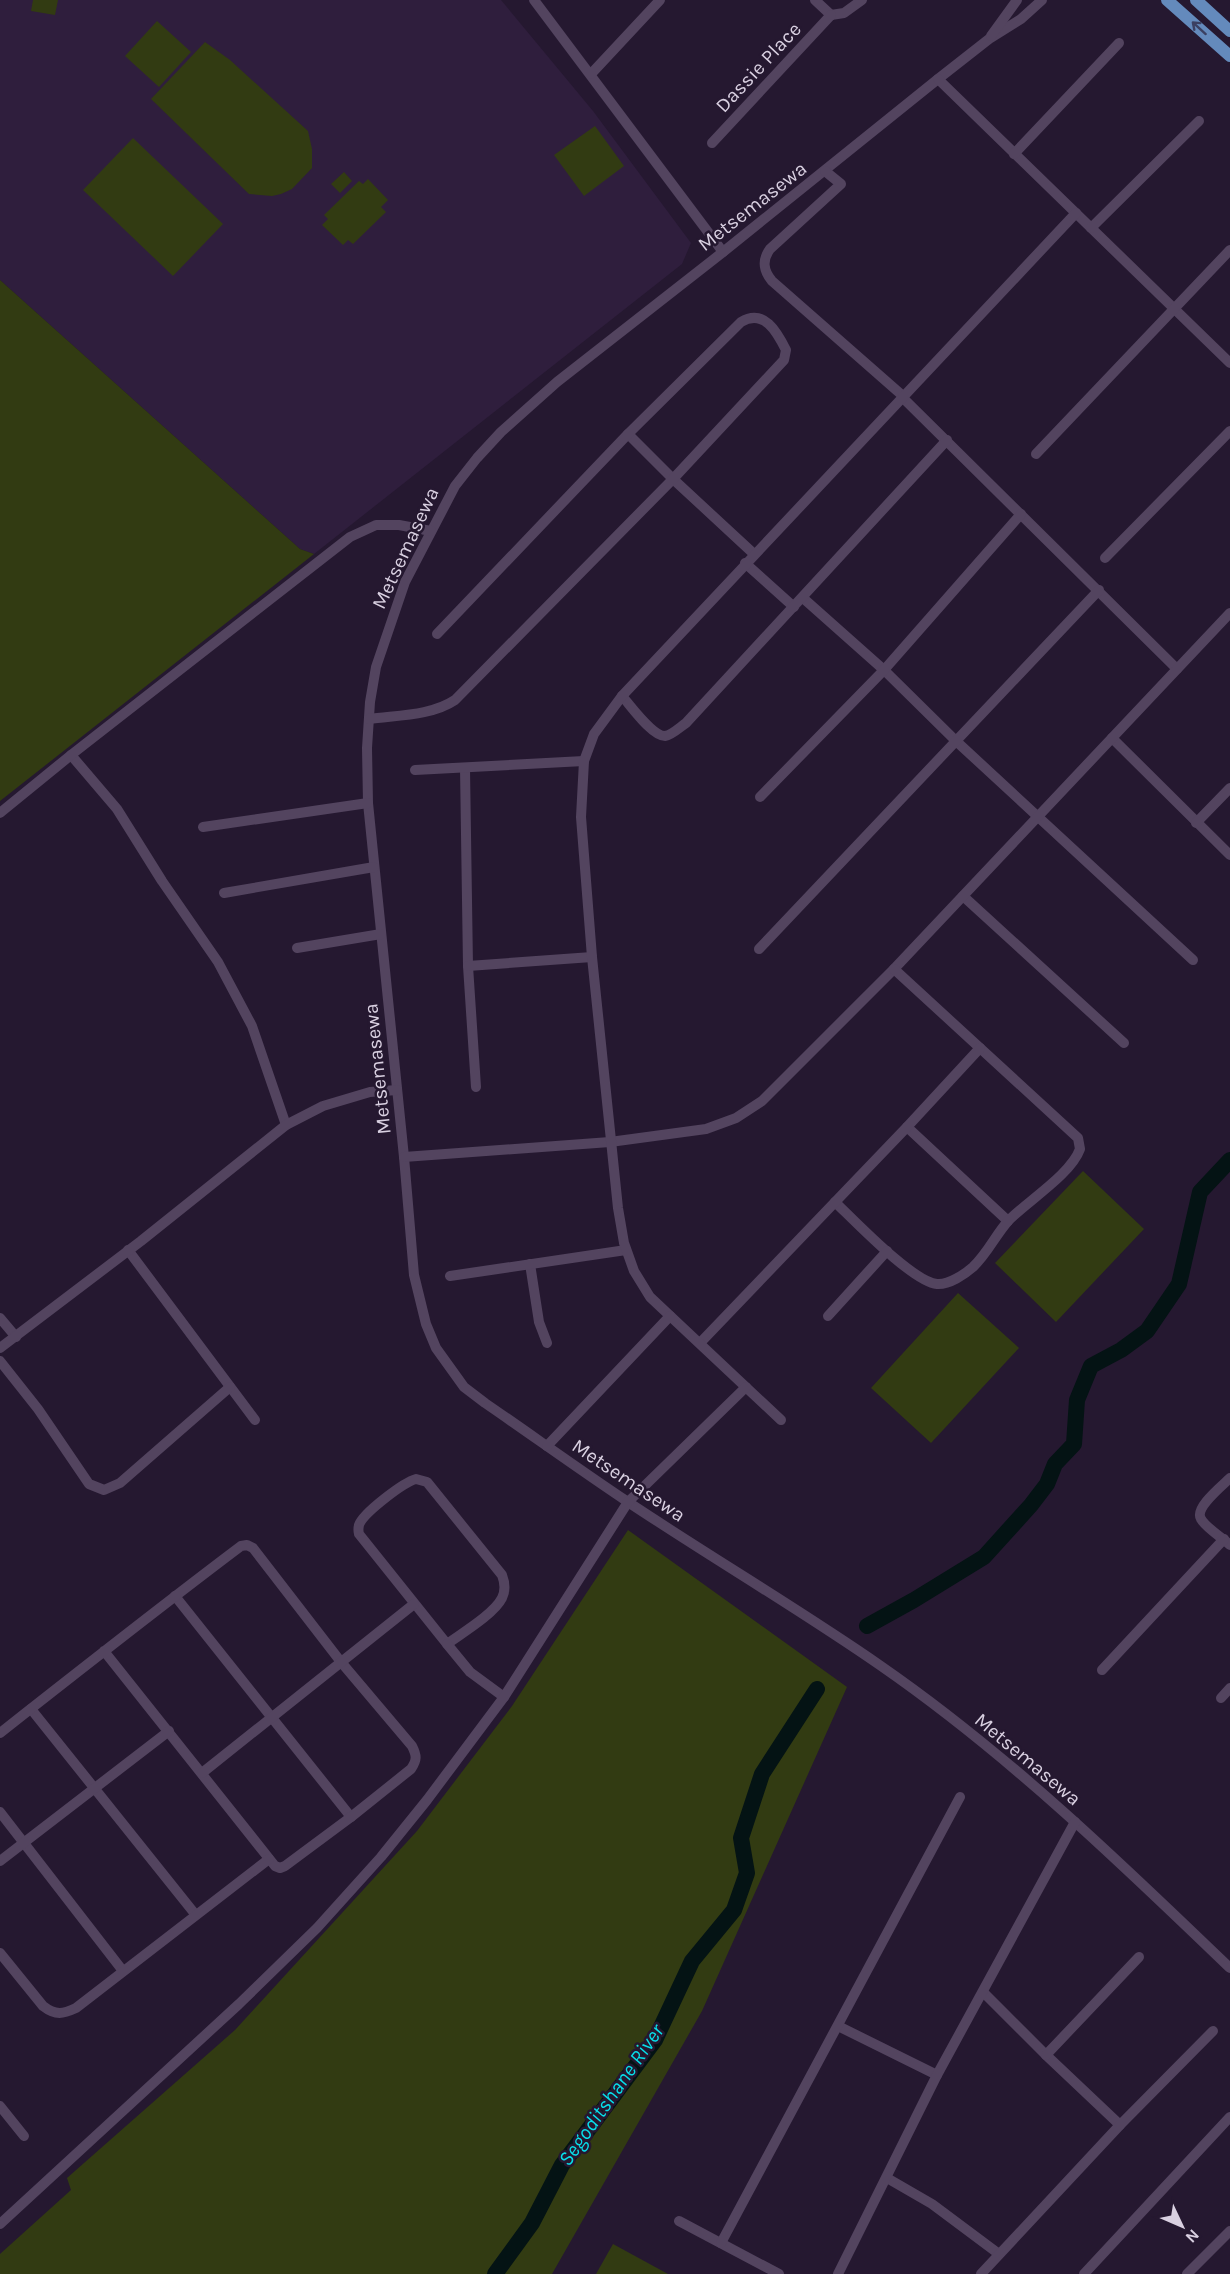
<svg xmlns="http://www.w3.org/2000/svg" width="1230" height="2274" font-family="Karla,sans-serif">
	<style>
		.built { fill: #2f1e3d }
		.green { fill: #323b12 }
		.lines { fill: none; stroke-linecap: round; stroke-linejoin: round }
		.river { stroke: #041314; stroke-width: 16 }
		.minor { stroke: #53445f; stroke-width: 10 }
		.major { stroke: #648abc; stroke-width: 12 }
		.oneway { stroke: #3b4061 }
		.labels { text-anchor: middle; stroke-width: 5; stroke-linejoin: round; paint-order: stroke }
		.street-label { font-size: 20px; fill: #d9d0e1; stroke: #251830 }
		.water-label { font-size: 21px; font-style: italic; fill: #07dfea; stroke: #251830 }
	</style>
	<rect width="100%" height="100%" fill="#251830"/>
	<polygon class="built" points="0,0 501,0 593,111 691,243 682,264 314,554 300,549 0,280"/>
	<g class="green">
		<polygon points="33,0 58,0 55,15 31,11"/>
		<polygon points="157,21 191,52 159,87 125,56"/>
		<polygon points="205,42 230,60 308,131 312,149 312,168 292,189 281,194 272,196 249,194 151,99"/>
		<polygon points="595,126 624,166 584,196 554,155"/>
		<polygon points="133,138 223,224 173,276 83,190"/>
		<polygon points="344,172 352,181 340,193 331,184"/>
		<polygon points="368,179 388,200 381,207 386,212 353,244 348,240 343,245 322,225 328,219 324,215 359,181 363,184"/>
		<polygon points="0,280 300,549 314,554 0,801"/>
		<polygon points="1083,1171 1144,1229 1056,1322 995,1263"/>
		<polygon points="958,1293 1019,1348 931,1443 871,1388"/>
		<polygon points="628,1530 847,1687 702,2011 552,2274 0,2274 0,2254 71,2190 67,2178 235,2030 417,1831 512,1706"/>
		<polygon points="613,2244 668,2274 596,2274"/>
	</g>
	<g class="lines">
		<g class="river">
			<polyline points="867,1626 914,1600 984,1557 1031,1505 1047,1484 1055,1464 1074,1444 1077,1400 1091,1366 1121,1350 1147,1331 1179,1284 1200,1192 1230,1160"/>
			<polyline points="495,2274 532,2223 562,2165 655,2040 692,1961 734,1910 747,1873 741,1838 762,1774 817,1689"/>
		</g>
		<g class="minor">
			<polyline points="534,0 723,252"/>
			<polyline points="815,0 831,15"/>
			<path d="M1042,0L1021,19L989,39L938,79L723,252L557,382L501,432L477,458L455,486L405,582L376,667L370,702L367,748L368,803L404,1157L414,1275L426,1324L436,1348L464,1387L485,1403C533,1436 580,1470 628,1502C712,1558 799,1609 881,1666C1008,1754 1120,1862 1230,1968"/>
			<polyline points="831,15 844,13 862,0"/>
			<polyline points="991,36 1017,0"/>
			<polyline points="591,74 660,0"/>
			<polyline points="938,79 1230,363"/>
			<polyline points="712,143 831,15"/>
			<polyline points="1014,154 1119,43"/>
			<path d="M825,171L841,184L770,249C762,260 763,270 772,281L903,396"/>
			<polyline points="1091,228 1199,121"/>
			<polyline points="903,398 1177,669"/>
			<polyline points="628,434 673,479 754,554"/>
			<polyline points="1036,454 1230,250"/>
			<polyline points="1105,558 1230,431"/>
			<polyline points="745,563 794,607"/>
			<polyline points="803,598 884,670 956,741 1193,960"/>
			<path d="M622,696C631,706 652,736 665,736C672,735 680,727 686,723L947,440"/>
			<path d="M369,719C397,715 431,716 455,700L673,479L784,360L786,350C777,332 764,308 741,322L628,434L437,634"/>
			<polyline points="1112,738 1230,855"/>
			<polyline points="71,755 117,809 162,881 218,962 252,1026 286,1125"/>
			<polyline points="465,768 468,966 476,1087"/>
			<polyline points="415,770 584,761"/>
			<polyline points="760,797 884,670 1021,514"/>
			<polyline points="0,813 71,755 350,537 376,525 399,525 431,531"/>
			<polyline points="1196,823 1230,788"/>
			<polyline points="203,827 368,803"/>
			<polyline points="224,893 374,867"/>
			<polyline points="963,896 1124,1043"/>
			<polyline points="297,948 381,934"/>
			<polyline points="759,949 1099,590"/>
			<polyline points="468,966 592,957"/>
			<polyline points="907,1127 1008,1221"/>
			<polyline points="404,1157 610,1142 706,1129 736,1118 762,1101 894,969 1230,613"/>
			<path d="M835,1202C855,1221 913,1282 937,1284C949,1285 965,1274 973,1267C988,1253 996,1234 1009,1220C1029,1200 1071,1174 1080,1149L1078,1138L894,969"/>
			<polyline points="128,1250 255,1420"/>
			<polyline points="530,1264 539,1322 547,1343"/>
			<polyline points="450,1276 626,1250"/>
			<polyline points="828,1316 887,1251"/>
			<polyline points="0,1318 16,1337"/>
			<polyline points="700,1343 907,1127 980,1048"/>
			<polyline points="0,1348 141,1241 286,1125 323,1106 370,1092 397,1090"/>
			<polyline points="0,1361 38,1409 89,1484 104,1490 120,1483 230,1387"/>
			<polyline points="781,1420 650,1297 634,1271 624,1243 618,1208 592,957 581,817 584,761 594,734 622,696 1076,213"/>
			<polyline points="547,1446 670,1316"/>
			<path d="M1230,1478C1222,1486 1194,1508 1201,1519C1207,1529 1222,1537 1230,1545"/>
			<path d="M416,1479L427,1482L502,1575C505,1583 506,1590 502,1598C494,1614 462,1633 447,1644L359,1534C358,1530 358,1529 359,1525C363,1513 404,1482 416,1479Z"/>
			<polyline points="175,1596 351,1817"/>
			<polyline points="447,1644 470,1672 504,1697"/>
			<polyline points="1102,1670 1224,1539"/>
			<polyline points="1221,1698 1230,1688"/>
			<polyline points="31,1709 195,1914"/>
			<path d="M0,1733C80,1670 160,1607 241,1546L247,1545L253,1548L341,1662L412,1746C417,1756 417,1760 411,1769L351,1817L285,1866L280,1868L275,1866L104,1651"/>
			<polyline points="202,1773 414,1604"/>
			<polyline points="0,1812 123,1971"/>
			<polyline points="0,1861 169,1731"/>
			<path d="M0,1953L43,2006C56,2016 63,2014 76,2008L269,1859"/>
			<polyline points="983,1992 1046,2055 1120,2125"/>
			<polyline points="838,2026 937,2075"/>
			<polyline points="1046,2055 1139,1957"/>
			<polyline points="0,2106 24,2136"/>
			<polyline points="887,2178 932,2204 999,2254"/>
			<polyline points="679,2221 779,2274"/>
			<polyline points="0,2224 239,2004 317,1928 381,1857 427,1800 504,1697 628,1502 746,1387"/>
			<polyline points="721,2243 960,1797"/>
			<polyline points="838,2274 937,2075 1075,1822"/>
			<polyline points="981,2274 1120,2125 1213,2031"/>
			<polyline points="1084,2274 1230,2117"/>
			<polyline points="1187,2274 1230,2231"/>
		</g>
		<g class="major">
			<polyline points="1167,0 1230,56"/>
			<polyline points="1196,0 1230,31"/>
		</g>
	</g>
	<defs><path id="oneway-shaft" d="M-6 0H5M1.5-3L5.5 0L1.5 3" fill="none" stroke-width="1.6" stroke-linecap="round" stroke-linejoin="round" transform="scale(1.5)"/></defs>
	<use class="oneway" href="#oneway-shaft" transform="translate(1199 28) rotate(-138)"/>
	<g class="labels">
		<g class="street-label">
			<text transform="translate(758 67) rotate(-47)" y="7">Dassie Place</text>
			<text transform="translate(752 206) rotate(-38)" y="7">Metsemasewa</text>
			<text transform="translate(405 548) rotate(-65)" y="7">Metsemasewa</text>
			<text transform="translate(377 1069) rotate(-96)" y="7">Metsemasewa</text>
			<text transform="translate(629 1480) rotate(34)" y="7">Metsemasewa</text>
			<text transform="translate(1028 1759) rotate(40)" y="7">Metsemasewa</text>
		</g>
		<g class="water-label">
			<text transform="translate(611 2095) rotate(-55)" y="7">Segoditshane River</text>
		</g>
	</g>
	<g transform="translate(1182 2226) rotate(134)" stroke="#251830" stroke-width="4.5" paint-order="stroke">
	<path d="M0-4.5L10 22L0 15L-10 22Z" fill="#d9d0e1"/>
	<text y="-9" font-size="16" font-weight="bold" text-anchor="middle" fill="#d9d0e1">N</text>
	</g>
</svg>
